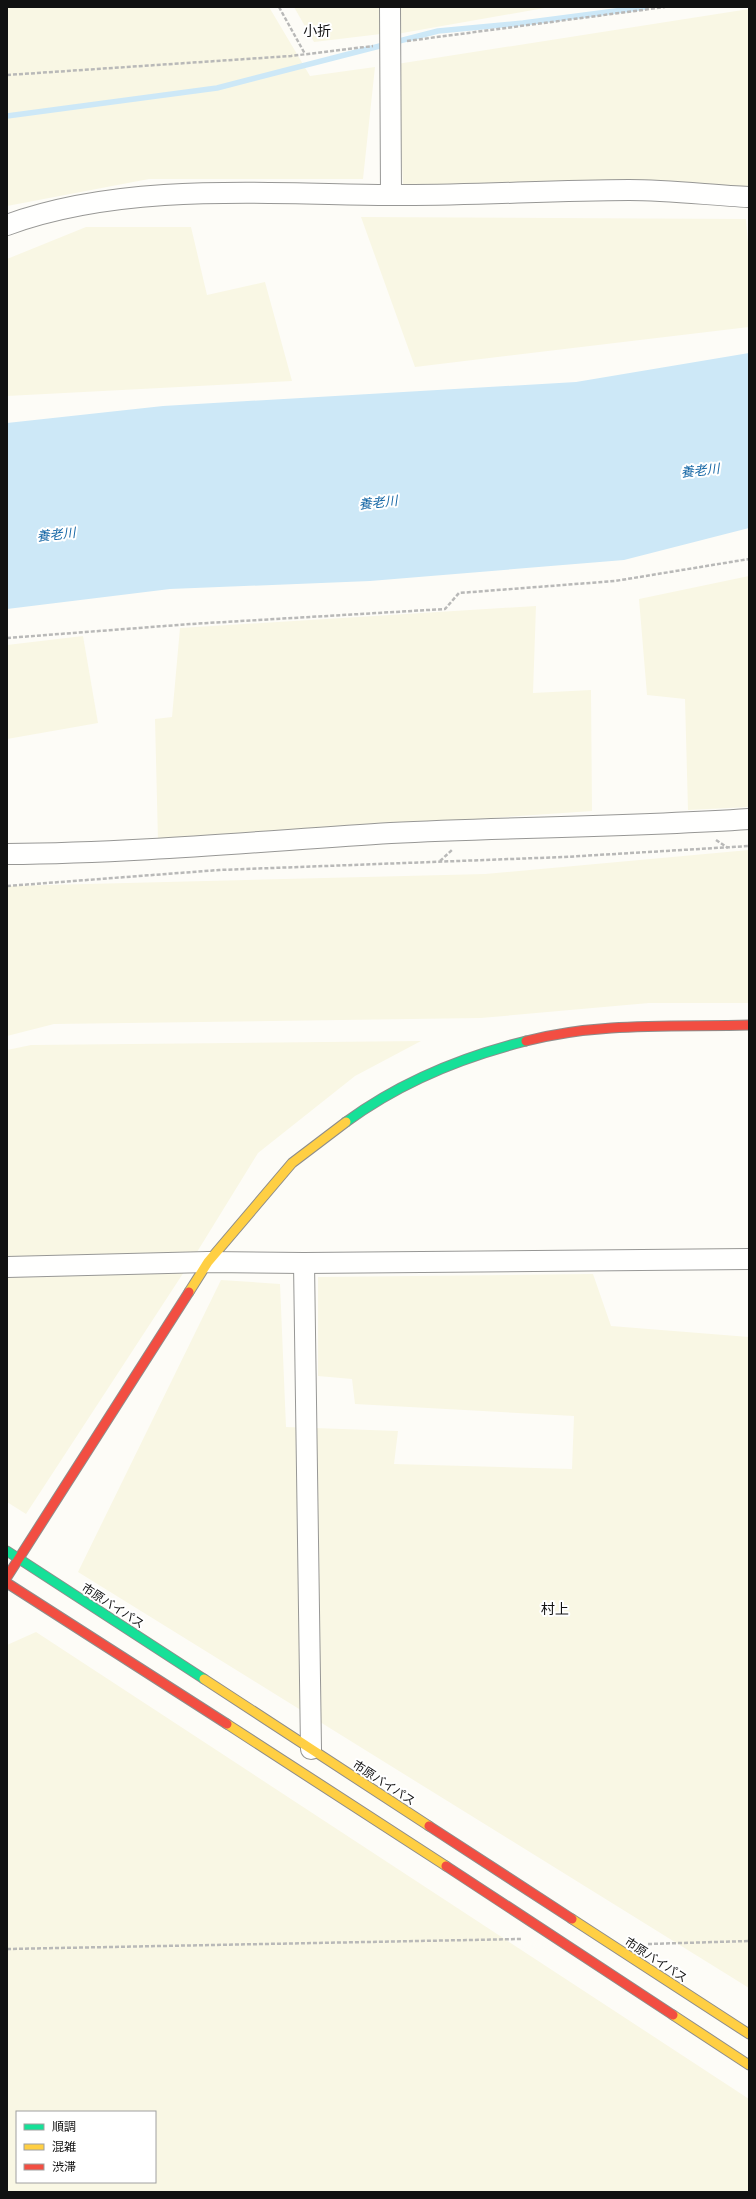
<svg xmlns="http://www.w3.org/2000/svg" width="756" height="2199" font-family="Bitter,'Noto Sans JP',serif">
	<style>
		.farmland { fill: #f9f7e4; fill-rule: evenodd }
		.water { fill: #cde8f7 }
		.lines { fill: none; stroke-linecap: round; stroke-linejoin: round }
		.stream { stroke: #cde8f7; stroke-width: 5.5 }
		.street-casing { stroke: #979795; stroke-width: 22 }
		.fast-casing { stroke: #8e8d8b; stroke-width: 11 }
		.slow-casing { stroke: #8e8d8b; stroke-width: 11 }
		.jam-casing { stroke: #8e8d8b; stroke-width: 11 }
		.path { stroke: #b9b9b8; stroke-width: 2.5; stroke-dasharray: 4 2; stroke-linecap: butt }
		.street { stroke: #fffffe; stroke-width: 20 }
		.fast { stroke: #16e098; stroke-width: 9 }
		.slow { stroke: #ffcf43; stroke-width: 9 }
		.jam { stroke: #f24e42; stroke-width: 9 }
		.labels { text-anchor: middle; stroke-width: 4; stroke-linejoin: round; paint-order: stroke }
		.street-label { font-size: 12px; fill: #111; stroke: #fff }
		.water-label { font-size: 13px; font-style: italic; fill: #1768a6; stroke: #fff }
		.quarter-label { font-size: 14px; fill: #111; stroke: #fff }
	</style>
	<rect width="100%" height="100%" fill="#fdfcf7"/>
	<g class="farmland">
		<polygon points="7,7 269,7 310,76 375,67 363,179 149,179 7,206"/>
		<polygon points="294,7 380,7 381,34 314,42"/>
		<polygon points="395,7 550,7 391,35"/>
		<polygon points="749,9 749,189 556,185 403,185 397,64"/>
		<polygon points="361,217 746,219 749,255 749,327 415,367"/>
		<polygon points="86,227 191,227 207,295 265,282 292,381 7,396 7,259"/>
		<polygon points="749,576 749,807 688,810 685,699 647,695 639,599"/>
		<polygon points="536,606 533,693 591,690 592,811 158,841 155,719 172,717 180,628"/>
		<polygon points="83,636 98,723 7,739 7,645"/>
		<polygon points="749,850 749,1003 649,1003 481,1018 54,1024 7,1036 7,886 485,874"/>
		<polygon points="421,1041 355,1076 258,1153 197,1252 26,1514 7,1502 7,1050 31,1045"/>
		<polygon points="593,1274 611,1326 749,1337 749,1988 78,1572 221,1280 280,1284 286,1427 398,1431 394,1464 572,1469 574,1416 355,1404 352,1379 318,1376 318,1277"/>
		<path d="M36,1632L749,2099V2192H7V1645ZM17,2112H155V2182H17Z"/>
	</g>
	<polygon class="water" points="749,353 749,528 624,560 370,581 170,589 7,609 7,423 163,406 576,382"/>
	<g class="lines">
		<polyline class="stream" points="7,116 217,88 438,31 523,23 646,7"/>
		<defs>
			<g id="street">
				<polyline points="390,7 391,195"/>
				<path d="M7,225C124,182 267,194 390,195C469,196 549,190 629,190C669,190 709,195 749,197"/>
				<path d="M7,854C135,853 263,841 391,833C510,827 630,827 749,819"/>
				<polyline points="304,1263 311,1749"/>
				<polyline points="7,1267 208,1262 304,1263 749,1259"/>
			</g>
			<g id="fast">
				<path d="M346,1122C399,1083 462,1057 526,1041"/>
				<polyline points="7,1551 204,1679"/>
			</g>
			<g id="slow">
				<polyline points="189,1292 208,1262 292,1163 346,1122"/>
				<polyline points="204,1679 429,1826"/>
				<polyline points="227,1724 446,1866"/>
				<polyline points="572,1919 749,2034"/>
				<polyline points="673,2015 749,2065"/>
			</g>
			<g id="jam">
				<path d="M526,1041C598,1022 675,1027 749,1025"/>
				<polyline points="7,1577 189,1292"/>
				<polyline points="7,1583 227,1724"/>
				<polyline points="429,1826 572,1919"/>
				<polyline points="446,1866 673,2015"/>
			</g>
		</defs>
		<use href="#street" class="street-casing"/>
		<use href="#fast" class="fast-casing"/>
		<use href="#slow" class="slow-casing"/>
		<use href="#jam" class="jam-casing"/>
		<g class="path">
			<polyline points="279,7 305,54"/>
			<polyline points="407,41 665,7"/>
			<polyline points="7,75 291,56 373,46"/>
			<polyline points="7,638 191,624 445,609 459,593 615,581 749,559"/>
			<polyline points="716,840 728,848"/>
			<polyline points="440,861 452,850"/>
			<polyline points="7,886 219,870 564,857 749,846"/>
			<polyline points="648,1944 749,1941"/>
			<polyline points="7,1949 521,1939"/>
		</g>
		<use href="#street" class="street"/>
		<use href="#fast" class="fast"/>
		<use href="#slow" class="slow"/>
		<use href="#jam" class="jam"/>
	</g>
	<g class="labels">
		<g class="street-label">
			<text transform="translate(113 1606) rotate(33)" y="4">市原バイパス</text>
			<text transform="translate(384 1783) rotate(33)" y="4">市原バイパス</text>
			<text transform="translate(656 1960) rotate(33)" y="4">市原バイパス</text>
		</g>
		<g class="water-label">
			<text transform="translate(700 470) rotate(-6)" y="5">養老川</text>
			<text transform="translate(378 502) rotate(-6)" y="5">養老川</text>
			<text transform="translate(56 534) rotate(-6)" y="5">養老川</text>
		</g>
		<g class="quarter-label">
			<text x="317" y="36">小折</text>
			<text x="555" y="1614">村上</text>
		</g>
	</g>
	<rect width="756" height="2199" fill="none" stroke="#111111" stroke-width="16"/>
	<rect x="16" y="2111" width="140" height="72" fill="#ffffff" stroke="#a0a0a0"/>
	<rect x="24" y="2124" width="20" height="6" fill="#16e098" stroke="#a0a0a0"/>
	<text x="52" y="2131" font-size="12" fill="#111111">順調</text>
	<rect x="24" y="2144" width="20" height="6" fill="#ffcf43" stroke="#a0a0a0"/>
	<text x="52" y="2151" font-size="12" fill="#111111">混雑</text>
	<rect x="24" y="2164" width="20" height="6" fill="#f24e42" stroke="#a0a0a0"/>
	<text x="52" y="2171" font-size="12" fill="#111111">渋滞</text>
</svg>
